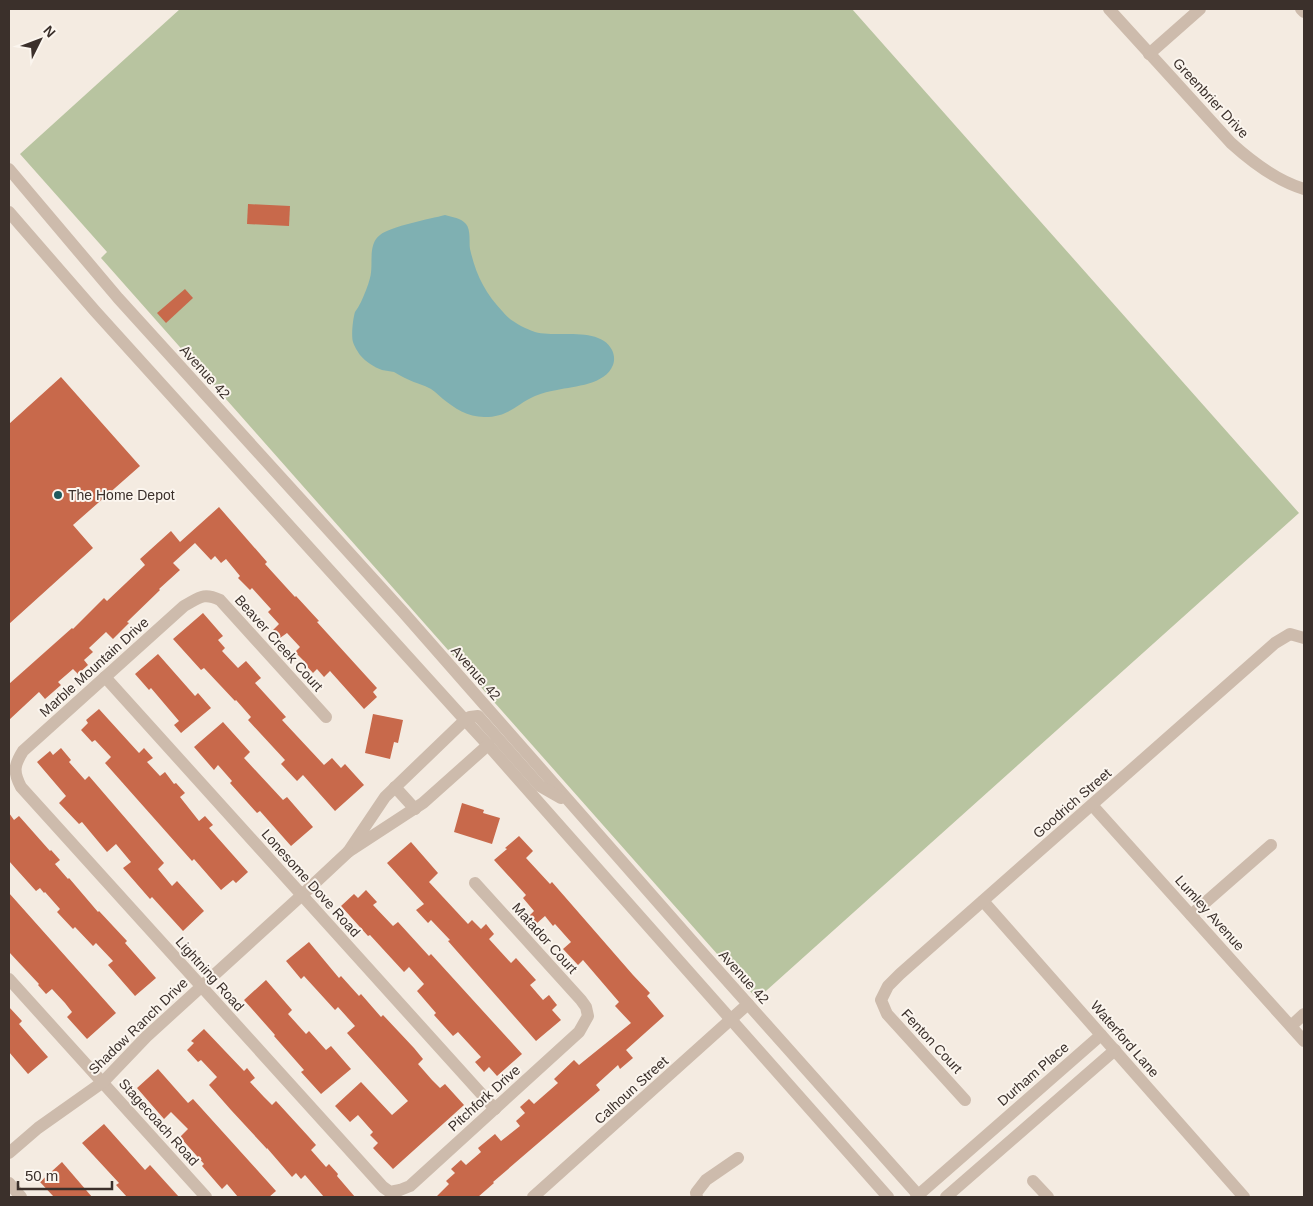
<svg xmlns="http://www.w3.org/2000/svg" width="1313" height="1206" font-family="Arial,sans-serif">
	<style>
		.green { fill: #b8c4a0 }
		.water { fill: #7fb0b2 }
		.building { fill: #c8694b }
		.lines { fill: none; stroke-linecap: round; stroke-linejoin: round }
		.minor { stroke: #cdbbac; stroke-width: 12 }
		.poi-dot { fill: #1f5a5e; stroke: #fbf5ee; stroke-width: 2 }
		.labels { text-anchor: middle; stroke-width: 4; stroke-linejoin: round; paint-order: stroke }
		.street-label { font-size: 14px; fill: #3b302b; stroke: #fbf5ee }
		.poi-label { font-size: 14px; fill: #3b302b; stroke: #fbf5ee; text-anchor: start }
	</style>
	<rect width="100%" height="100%" fill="#f4ebe1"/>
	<polygon class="green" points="180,9 852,9 1299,513 757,999 101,258 107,252 20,154"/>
	<path class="water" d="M445,215C452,217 461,218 466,224C471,230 469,242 470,249C476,275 485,293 503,312C510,321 524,328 535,332C557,338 600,326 612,350C614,354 615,360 613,365C605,385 575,386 557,390C550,391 542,393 535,396C515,405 509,417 484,417C468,417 454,408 443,399C439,396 436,392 431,389C424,385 415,383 407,379C402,377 398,374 394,372C390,371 386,371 382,370C374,367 366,362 360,355C358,352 354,346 353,342C351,336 353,318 355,312C357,309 359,306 361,302C364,295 368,286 370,278C374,264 367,245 380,235C391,226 430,219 445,215Z"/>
	<g class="building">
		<polygon points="248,204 290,206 289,226 247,224"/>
		<polygon points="185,289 193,298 166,323 157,313"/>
		<polygon points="61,377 140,466 73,525 93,548 9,624 9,424"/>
		<polygon points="219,507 267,562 265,564 295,597 296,596 319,621 317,622 377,688 373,692 377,697 364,709 330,671 324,677 317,669 313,673 304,663 305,662 295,652 300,647 287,633 280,638 273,630 279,624 268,612 271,609 252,588 250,590 238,578 240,576 226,559 221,563 215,556 211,560 195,543 173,563 180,570 159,589 160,590 127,622 129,623 113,639 106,632 89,648 93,652 84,660 88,665 78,674 73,669 58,682 61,685 45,699 39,692 9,720 9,684 72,628 73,629 104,598 107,601 145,565 140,559 171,531 180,542"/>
		<polygon points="203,613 223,636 218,640 225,648 222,651 238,668 246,661 261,678 255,683 286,717 282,720 324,765 332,758 341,768 345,764 364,785 335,811 303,775 297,781 281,764 285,760 248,720 251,717 236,700 235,701 204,668 201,670 173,639"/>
		<polygon points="158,654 195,696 198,693 211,708 181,733 174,725 179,721 151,688 149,690 135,674"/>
		<polygon points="99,709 139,753 144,748 153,758 147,762 160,776 165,772 174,784 176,783 185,793 180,797 199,821 205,816 213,825 209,828 248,872 236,883 233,880 221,890 194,859 192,861 105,763 111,757 95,740 92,742 81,730 88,723 86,720"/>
		<polygon points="373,714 403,720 398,743 394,742 390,759 365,753"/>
		<polygon points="223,722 250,752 244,758 283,800 287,797 313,827 291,846 260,811 257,813 230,783 232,781 218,765 214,770 194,747"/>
		<polygon points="61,748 71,760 69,762 85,780 89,776 164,863 158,869 172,886 177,881 204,911 183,931 152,897 150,899 123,868 131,862 116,844 107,852 82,822 79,824 59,803 66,796 37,762 50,751 53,755"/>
		<polygon points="462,803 484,810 483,813 500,818 492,844 454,832"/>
		<polygon points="9,813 14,820 19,816 50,851 51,850 60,860 55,864 68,879 69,878 98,912 99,911 127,941 125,943 156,978 135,996 108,965 113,961 96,943 93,946 75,927 73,929 57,912 60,909 45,892 44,893 40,888 36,891 9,861"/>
		<polygon points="519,836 533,851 526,858 550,884 552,882 633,975 650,993 647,996 664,1016 626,1050 633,1058 620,1069 618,1065 596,1085 600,1090 493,1182 494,1183 478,1197 436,1197 449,1184 446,1181 455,1173 451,1169 461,1160 466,1165 481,1152 478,1148 495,1134 501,1141 520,1126 516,1121 525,1113 520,1107 529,1099 534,1104 558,1083 554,1079 574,1060 579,1065 631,1023 615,1006 619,1002 583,960 578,965 563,949 571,942 555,924 553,926 545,916 536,924 529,916 534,911 523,898 526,895 494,860 507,849 505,848"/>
		<polygon points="411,842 438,873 429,882 468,924 472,920 481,929 486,924 494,934 489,939 511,963 516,958 536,980 530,985 543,1000 549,995 557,1005 552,1010 561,1020 536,1041 448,941 450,940 431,920 428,923 416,910 424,904 387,863"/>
		<polygon points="366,890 377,902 373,905 393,926 398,922 429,956 431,954 522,1054 497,1076 489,1067 484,1072 475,1062 481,1057 458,1032 453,1036 434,1015 436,1013 417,991 424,984 409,967 404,972 370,935 368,936 341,906 354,894 358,898"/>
		<polygon points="9,893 116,1013 87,1039 67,1017 72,1012 65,1003 52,989 46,994 38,985 39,984 9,952"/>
		<polygon points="309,942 339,978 341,976 359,996 361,994 381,1017 383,1015 414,1048 423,1059 418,1064 432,1080 440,1088 445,1084 464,1105 393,1169 373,1148 378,1143 370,1135 373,1132 358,1115 350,1122 335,1106 361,1082 392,1115 408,1101 347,1033 355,1026 338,1007 335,1010 304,976 301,979 286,961"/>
		<polygon points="266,980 292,1010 288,1014 306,1034 309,1031 326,1050 331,1046 351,1069 321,1094 301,1072 304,1070 274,1036 275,1035 244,1000"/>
		<polygon points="9,1007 22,1021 19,1024 48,1057 28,1074 9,1052"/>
		<polygon points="204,1029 244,1071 247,1068 255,1078 250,1082 264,1097 272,1105 276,1101 308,1136 316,1145 311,1150 326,1167 329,1164 338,1174 337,1176 355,1197 324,1197 305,1175 301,1179 296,1173 292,1177 267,1148 267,1149 231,1110 209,1085 217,1077 201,1060 198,1062 187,1050 194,1043 191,1041"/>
		<polygon points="158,1069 188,1103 193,1099 276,1191 269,1197 238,1197 227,1184 222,1189 202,1166 204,1164 180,1137 188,1129 171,1112 164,1119 137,1088"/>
		<polygon points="104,1124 145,1170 150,1165 179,1197 127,1197 116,1185 119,1183 82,1143"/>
		<polygon points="62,1162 92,1197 54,1197 40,1182"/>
	</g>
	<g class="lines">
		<g class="minor">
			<path d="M1109,9L1231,143C1252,162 1277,181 1304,189"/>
			<polyline points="1301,9 1304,12"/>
			<polyline points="1149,54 1200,9"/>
			<polyline points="9,169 118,298 403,612 699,949 920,1197"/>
			<polyline points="9,212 95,311 465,720 488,745 888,1197"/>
			<polyline points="105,677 495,1109"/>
			<path d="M326,717L220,600C203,592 199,598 184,606L23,751C14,765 13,772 21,787L383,1187L390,1192L400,1190L410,1186L579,1032L588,1016L586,1007L581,1000L475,883"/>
			<polyline points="488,745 423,803 348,852 385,797 465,720 470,717 478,716 540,786 561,798"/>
			<polyline points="395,787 415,809"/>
			<polyline points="1092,805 1304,1041"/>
			<polyline points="983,901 1244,1197"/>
			<polyline points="1191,915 1271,845"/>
			<polyline points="9,979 206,1197"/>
			<polyline points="1291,1026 1304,1014"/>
			<polyline points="965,1100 887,1014 881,1000 888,986 900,974 1275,643 1290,634 1304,638"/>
			<polyline points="9,1153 38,1128 103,1082 146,1037 302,895 348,852"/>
			<polyline points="1033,1181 1048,1197"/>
			<polyline points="9,1183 21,1197"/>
			<polyline points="533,1197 748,1004"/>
			<polyline points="697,1197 696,1193 706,1180 738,1158"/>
			<polyline points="916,1197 1101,1035"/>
			<polyline points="946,1197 1115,1050"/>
		</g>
	</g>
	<circle class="poi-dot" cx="58" cy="495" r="5"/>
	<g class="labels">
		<g class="street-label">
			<text transform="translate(1211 98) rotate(47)" y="5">Greenbrier Drive</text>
			<text transform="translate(205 372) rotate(48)" y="5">Avenue 42</text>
			<text transform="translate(279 643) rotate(48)" y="5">Beaver Creek Court</text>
			<text transform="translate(94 667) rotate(-42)" y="5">Marble Mountain Drive</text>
			<text transform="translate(476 673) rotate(49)" y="5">Avenue 42</text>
			<text transform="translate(1072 803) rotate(-41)" y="5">Goodrich Street</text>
			<text transform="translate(311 883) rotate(48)" y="5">Lonesome Dove Road</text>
			<text transform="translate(1210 913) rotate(48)" y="5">Lumley Avenue</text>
			<text transform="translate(545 938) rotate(48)" y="5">Matador Court</text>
			<text transform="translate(210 974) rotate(48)" y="5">Lightning Road</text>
			<text transform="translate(744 977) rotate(48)" y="5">Avenue 42</text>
			<text transform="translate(138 1026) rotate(-44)" y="5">Shadow Ranch Drive</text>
			<text transform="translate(1125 1039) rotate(49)" y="5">Waterford Lane</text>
			<text transform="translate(932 1041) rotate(47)" y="5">Fenton Court</text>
			<text transform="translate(1033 1074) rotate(-41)" y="5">Durham Place</text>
			<text transform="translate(631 1090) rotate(-42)" y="5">Calhoun Street</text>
			<text transform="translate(484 1098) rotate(-42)" y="5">Pitchfork Drive</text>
			<text transform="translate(159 1122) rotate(48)" y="5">Stagecoach Road</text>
		</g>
		<g class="poi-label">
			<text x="68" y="500">The Home Depot</text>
		</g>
	</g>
	<rect width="1313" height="1206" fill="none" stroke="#3b302b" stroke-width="20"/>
	<g transform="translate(40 40) rotate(48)" stroke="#fbf5ee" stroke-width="4" paint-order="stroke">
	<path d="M0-4L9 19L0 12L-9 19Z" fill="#3b302b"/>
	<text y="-8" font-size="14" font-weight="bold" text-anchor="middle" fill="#3b302b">N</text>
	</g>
	<path d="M18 1181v8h94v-8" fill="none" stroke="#3b302b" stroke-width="2.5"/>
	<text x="25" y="1181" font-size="15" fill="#3b302b" stroke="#fbf5ee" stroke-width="4" paint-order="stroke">50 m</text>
</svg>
